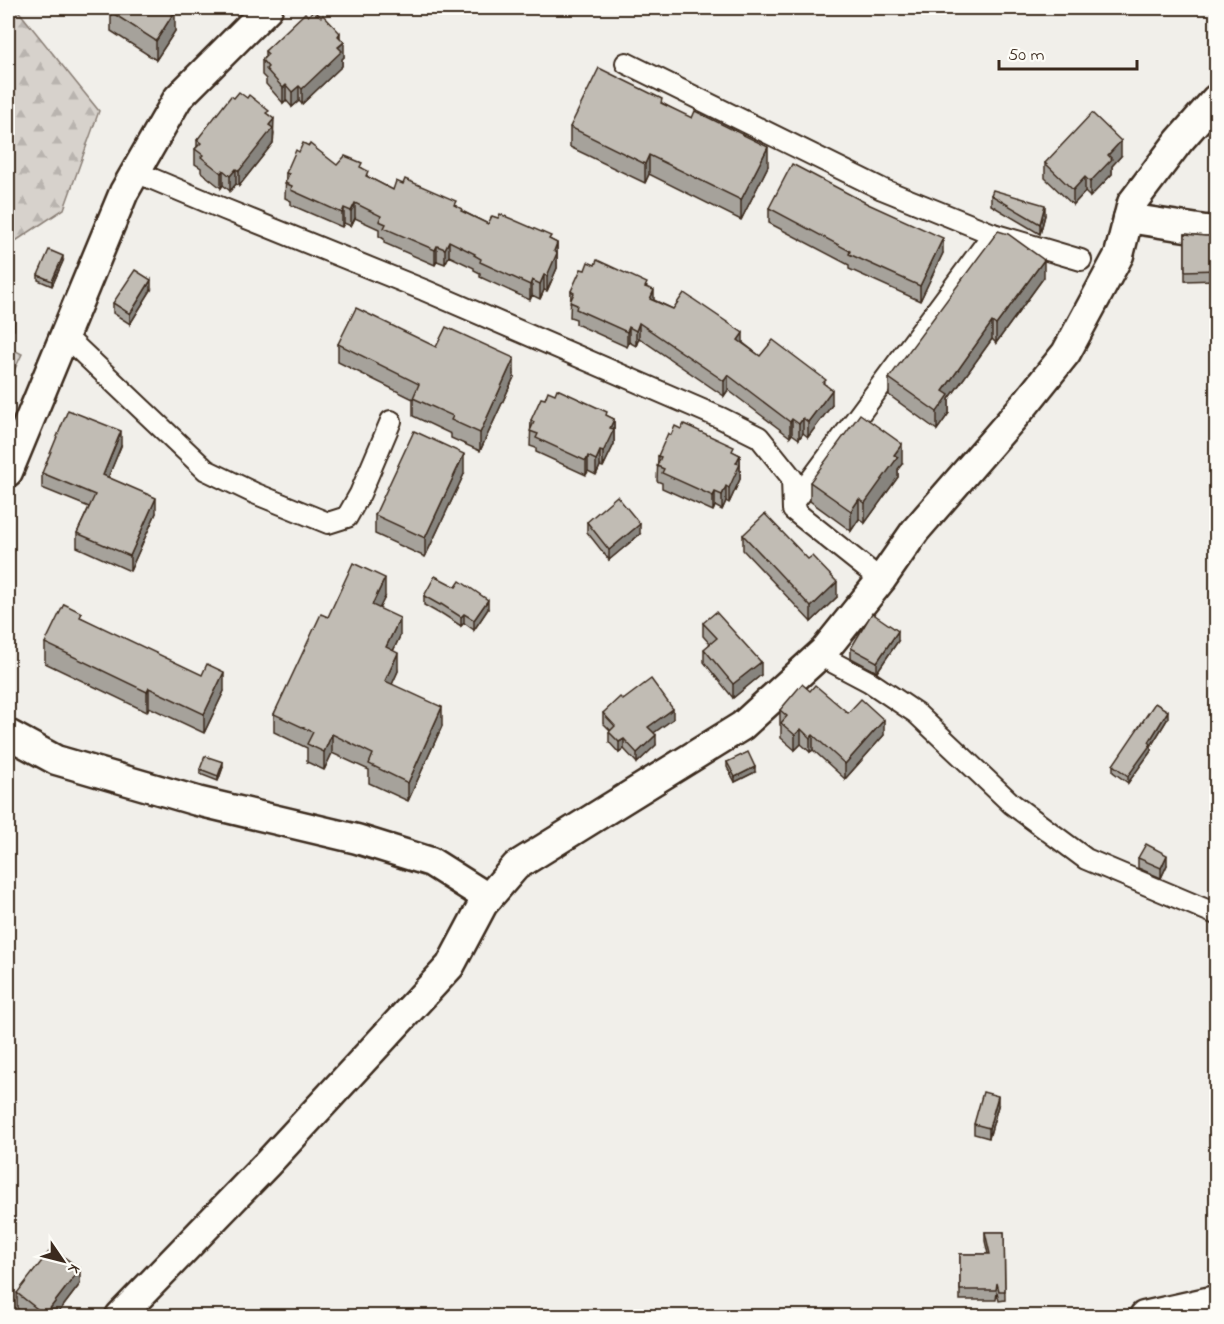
<svg xmlns="http://www.w3.org/2000/svg" width="1224" height="1324" font-family="'Indie Flower',sans-serif">
	<style>
		.forest { fill: url(#forest-firs); stroke: #897e75; stroke-width: 1.5 }
		.lines { fill: none; stroke-linecap: round; stroke-linejoin: round }
		.street-casing { stroke: #3b2a1e; stroke-width: 24 }
		.secondary-casing { stroke: #3b2a1e; stroke-width: 33 }
		.street { stroke: #fdfcf7; stroke-width: 20 }
		.secondary { stroke: #fdfcf7; stroke-width: 28 }
		.wall { fill: #a6a29b; stroke: #3b2a1e; stroke-width: 1.5 }
		.shaded-wall { fill: #87847e; stroke: #3b2a1e; stroke-width: 1.5 }
		.building { fill: #c1bcb4; stroke: #3b2a1e; stroke-width: 1.5 }
	</style>
	<defs>
		<pattern id="forest-firs" width="22" height="20" patternUnits="userSpaceOnUse" patternTransform="scale(1.5)"><rect width="22" height="20" fill="#d7d2cc"/><path d="M5 1l3.5 6h-7zM16 11l3.5 6h-7z" fill="#b9b4af"/></pattern>
	</defs>
	<rect width="100%" height="100%" fill="#f1efea"/>
	<filter id="ink" filterUnits="userSpaceOnUse"><feTurbulence type="fractalNoise" baseFrequency=".0167" numOctaves="2"/><feDisplacementMap in="SourceGraphic" scale="12" xChannelSelector="R" yChannelSelector="G"/><feConvolveMatrix kernelMatrix="1 2 1 2 8 2 1 2 1" color-interpolation-filters="sRGB"/></filter>
	<g filter="url(#ink)">
		<g class="forest">
			<polygon points="8,8 16,8 99,111 64,209 8,246"/>
			<polygon points="8,347 22,354 8,383"/>
		</g>
		<g class="lines">
			<defs>
				<g id="street">
					<polyline points="626,63 882,189 993,234 1081,260"/>
					<polyline points="136,172 224,209 424,290 721,418 759,437 792,478 793,510 881,580"/>
					<polyline points="64,335 206,470 254,493 328,523 347,517 360,494 391,421"/>
					<polyline points="793,504 993,234"/>
					<polyline points="819,655 870,682 916,713 1012,804 1086,859 1216,914"/>
				</g>
				<g id="secondary">
					<polyline points="1128,218 1205,230 1216,230"/>
					<polyline points="8,472 124,192 178,98 268,8"/>
					<polyline points="8,734 56,760 197,801 357,839 431,862 488,898"/>
					<polyline points="120,1316 267,1164 450,966 483,904 516,866 742,726 824,651 881,580 915,531 1026,403 1066,353 1119,255 1132,203 1179,141 1216,99"/>
					<polyline points="1144,1316 1216,1300"/>
				</g>
			</defs>
			<use href="#street" class="street-casing"/>
			<use href="#secondary" class="secondary-casing"/>
			<use href="#street" class="street"/>
			<use href="#secondary" class="secondary"/>
		</g>
		<g class="wall">
			<polygon points="111,12 175,31 156,60 111,31"/>
			<polygon points="308,16 340,38 344,57 342,59 342,66 302,104 299,101 292,107 286,100 283,103 266,84 266,79 262,75 262,60 265,58 265,51"/>
			<polygon points="234,98 269,115 274,134 273,143 239,186 236,184 230,191 223,185 221,188 201,172 201,168 195,164 195,149 197,147 197,140"/>
			<polygon points="662,103 768,166 741,220 649,174 645,183 570,147 570,127"/>
			<polygon points="1121,156 1112,166 1112,174 1090,197 1085,192 1073,205 1045,178 1045,163"/>
			<polygon points="337,165 362,168 368,177 393,190 456,206 462,211 488,224 551,240 557,243 557,268 547,291 544,290 540,299 532,295 530,300 480,277 480,273 474,270 474,268 449,256 445,264 437,261 435,265 384,243 384,239 379,236 379,229 355,218 351,226 344,223 342,227 291,205 291,201 285,198 286,173"/>
			<polygon points="991,195 1045,215 1040,234 991,205"/>
			<polygon points="769,208 943,253 920,301 849,269 849,265 769,223"/>
			<polygon points="1185,234 1205,236 1216,236 1216,280 1185,281"/>
			<polygon points="63,261 52,286 38,280 38,275"/>
			<polygon points="585,270 647,287 654,300 743,343 760,356 826,385 832,405 808,437 803,433 799,439 792,434 790,437 728,390 724,396 639,338 636,346 629,342 627,347 576,324 576,319 570,317 571,291"/>
			<polygon points="1044,277 996,343 992,339 949,399 949,413 937,430 889,395 889,378"/>
			<polygon points="151,290 130,324 113,313 113,303"/>
			<polygon points="338,344 436,347 514,377 480,451 451,438 451,434 413,416 413,399 338,362"/>
			<polygon points="607,416 614,419 614,444 603,467 600,466 596,475 588,471 586,475 536,452 536,448 530,446 531,420"/>
			<polygon points="681,429 740,455 740,479 729,503 726,501 722,510 715,506 713,511 662,488 662,483 657,481 658,456 671,435"/>
			<polygon points="121,446 108,477 156,513 130,571 77,547 77,533 89,507 42,488 42,473"/>
			<polygon points="902,464 898,469 898,477 865,523 859,519 851,531 810,501 810,482"/>
			<polygon points="464,474 425,557 375,534 375,515"/>
			<polygon points="587,522 640,534 609,560 587,532"/>
			<polygon points="743,535 837,597 811,622 743,550"/>
			<polygon points="424,596 488,609 474,630 464,623 461,626 441,613 440,614 424,605"/>
			<polygon points="385,597 379,608 400,636 393,651 398,671 392,684 442,726 408,801 369,783 369,770 332,753 324,770 307,762 307,748 274,732 274,714 328,617"/>
			<polygon points="82,618 224,691 204,733 149,707 147,712 45,663 45,643"/>
			<polygon points="703,623 761,675 733,698 704,662 704,649 710,644 703,636"/>
			<polygon points="898,641 877,672 851,658 851,648"/>
			<polygon points="623,700 673,719 654,732 656,745 637,763 624,749 619,753 609,742 609,732 610,730 603,723 603,713"/>
			<polygon points="780,710 848,713 884,735 845,779 813,750 810,752 801,744 795,750 781,738 781,726 780,725"/>
			<polygon points="1168,718 1151,746 1151,751 1128,783 1113,772 1113,765"/>
			<polygon points="727,762 755,772 735,782 727,767"/>
			<polygon points="223,767 218,781 200,774 200,769"/>
			<polygon points="1138,858 1167,865 1161,878 1138,868"/>
			<polygon points="998,1106 989,1138 974,1134 974,1124"/>
			<polygon points="985,1232 1004,1232 1005,1300 999,1301 997,1292 996,1300 960,1300 960,1254 988,1254 985,1241"/>
			<polygon points="80,1284 55,1317 28,1317 17,1308 17,1293"/>
		</g>
		<g class="shaded-wall">
			<polygon points="175,11 175,31 156,60 156,41"/>
			<polygon points="340,33 340,46 344,42 344,57 342,59 342,66 302,104 302,89"/>
			<polygon points="286,85 286,100 283,103 283,88"/>
			<polygon points="299,86 299,101 292,107 292,92"/>
			<polygon points="274,119 273,143 239,186 239,171 269,125"/>
			<polygon points="1121,141 1121,156 1112,166 1112,174 1090,197 1090,182 1108,155"/>
			<polygon points="768,147 768,166 741,220 741,200"/>
			<polygon points="649,155 649,174 645,183 645,164"/>
			<polygon points="236,169 236,184 230,191 230,176"/>
			<polygon points="223,170 223,185 221,188 221,173"/>
			<polygon points="1085,177 1085,192 1073,205 1073,190"/>
			<polygon points="355,203 355,218 351,226 351,211"/>
			<polygon points="1045,205 1045,215 1040,234 1040,224"/>
			<polygon points="344,208 344,223 342,227 342,213"/>
			<polygon points="943,238 943,253 920,301 920,286"/>
			<polygon points="449,241 449,256 445,264 445,249"/>
			<polygon points="557,243 557,268 547,291 547,276 554,251"/>
			<polygon points="437,246 437,261 435,265 435,250"/>
			<polygon points="63,256 63,261 52,286 52,281"/>
			<polygon points="1044,260 1044,277 996,343 996,325"/>
			<polygon points="544,275 544,290 540,299 540,284"/>
			<polygon points="151,280 151,290 130,324 130,314"/>
			<polygon points="532,280 532,295 530,300 530,285"/>
			<polygon points="654,290 654,305 650,299"/>
			<polygon points="14,320 14,330 8,333 8,323"/>
			<polygon points="992,322 992,339 949,399 949,413 937,430 937,412 943,391"/>
			<polygon points="639,323 639,338 636,346 636,331"/>
			<polygon points="629,327 629,342 627,347 627,332"/>
			<polygon points="743,333 743,348 738,340"/>
			<polygon points="514,358 514,377 480,451 480,433"/>
			<polygon points="728,375 728,390 724,396 724,381"/>
			<polygon points="832,390 832,405 808,437 808,422"/>
			<polygon points="803,418 803,433 799,439 799,424"/>
			<polygon points="614,419 614,444 603,467 603,452 610,428"/>
			<polygon points="792,419 792,434 790,437 790,422"/>
			<polygon points="121,431 121,446 103,490 103,475"/>
			<polygon points="902,444 902,464 898,469 898,477 865,523 865,503 894,455"/>
			<polygon points="600,451 600,466 596,475 596,460"/>
			<polygon points="464,454 464,474 425,557 425,538"/>
			<polygon points="740,455 740,479 729,503 729,488 736,463"/>
			<polygon points="588,456 588,471 586,475 586,461"/>
			<polygon points="726,486 726,501 722,510 722,495"/>
			<polygon points="715,492 715,506 713,511 713,496"/>
			<polygon points="156,498 156,513 130,571 130,556"/>
			<polygon points="859,499 859,519 851,531 851,511"/>
			<polygon points="640,524 640,534 609,560 609,550"/>
			<polygon points="385,578 385,597 372,623 372,605"/>
			<polygon points="837,582 837,597 811,622 811,607"/>
			<polygon points="488,600 488,609 474,630 474,620"/>
			<polygon points="464,614 464,623 461,626 461,617"/>
			<polygon points="400,618 400,636 386,666 386,647"/>
			<polygon points="898,631 898,641 877,672 877,662"/>
			<polygon points="398,653 398,671 385,700 385,681"/>
			<polygon points="761,662 761,675 733,698 733,684"/>
			<polygon points="224,672 224,691 204,733 204,714"/>
			<polygon points="149,688 149,707 147,712 147,692"/>
			<polygon points="442,707 442,726 408,801 408,783"/>
			<polygon points="673,709 673,719 648,737 648,727"/>
			<polygon points="1168,711 1168,718 1151,746 1151,751 1128,783 1128,776"/>
			<polygon points="884,720 884,735 845,779 845,764"/>
			<polygon points="801,729 801,744 795,750 795,735"/>
			<polygon points="332,734 332,753 324,770 324,752"/>
			<polygon points="656,735 656,745 637,763 637,753"/>
			<polygon points="813,735 813,750 810,752 810,738"/>
			<polygon points="624,739 624,749 619,753 619,742"/>
			<polygon points="223,762 223,767 218,781 218,776"/>
			<polygon points="755,767 755,772 735,782 735,777"/>
			<polygon points="1167,855 1167,865 1161,878 1161,868"/>
			<polygon points="998,1096 998,1106 989,1138 989,1128"/>
			<polygon points="80,1269 80,1284 55,1317 45,1317 45,1315"/>
		</g>
		<g class="building">
			<polygon points="114,8 169,8 175,11 156,41 111,12"/>
			<polygon points="314,10 321,17 323,15 340,33 338,36 344,42 338,47 342,51 302,89 299,86 292,92 286,85 283,88 266,69 268,67 262,60 268,54 265,51 305,13 308,16"/>
			<polygon points="599,68 662,99 661,103 692,118 695,111 768,147 741,200 649,155 645,164 570,127"/>
			<polygon points="239,92 247,98 249,95 269,111 266,113 274,119 269,125 273,128 239,171 236,169 230,176 223,170 221,173 201,157 203,155 195,149 201,143 197,140 231,96 234,98"/>
			<polygon points="1092,113 1121,141 1108,155 1112,159 1090,182 1085,177 1073,190 1045,163"/>
			<polygon points="303,143 309,146 310,144 337,165 345,156 362,163 360,167 368,171 366,176 393,190 396,181 403,184 405,179 456,201 454,205 462,209 461,211 488,224 492,216 498,218 500,214 551,236 549,239 557,243 554,251 557,253 547,276 544,275 540,284 532,280 530,285 480,262 481,259 474,255 475,254 449,241 445,249 437,246 435,250 384,228 386,224 379,221 381,216 355,203 351,211 344,208 342,213 291,190 292,186 285,183 289,174 286,173 296,150 299,152"/>
			<polygon points="792,164 868,204 943,238 920,286 849,254 850,251 769,208"/>
			<polygon points="993,190 1045,205 1040,224 991,195"/>
			<polygon points="998,231 1008,234 1044,260 996,325 992,322 943,391 949,395 937,412 889,378"/>
			<polygon points="1185,234 1205,236 1216,236 1216,270 1185,271"/>
			<polygon points="49,250 63,256 52,281 38,275"/>
			<polygon points="597,260 647,283 645,287 654,290 650,299 673,309 684,293 743,333 738,340 760,356 773,340 826,380 823,383 832,390 808,422 803,418 799,424 792,419 790,422 728,375 724,381 639,323 636,331 629,327 627,332 576,309 577,305 570,302 574,293 571,291 581,269 585,270 588,262 595,265"/>
			<polygon points="135,270 151,280 130,314 113,303"/>
			<polygon points="8,305 14,320 8,323"/>
			<polygon points="356,308 436,347 446,327 514,358 480,433 451,420 453,416 413,398 419,384 338,344"/>
			<polygon points="557,389 607,412 606,415 614,419 610,428 614,429 603,452 600,451 596,460 588,456 586,461 536,438 538,434 530,431 534,422 531,420 541,398 545,399 548,391 555,394"/>
			<polygon points="68,410 121,431 103,475 156,498 130,556 77,533 95,495 42,473"/>
			<polygon points="860,414 902,444 894,455 898,457 865,503 859,499 851,511 810,482"/>
			<polygon points="684,424 734,447 732,451 740,455 736,463 740,464 729,488 726,486 722,495 715,492 713,496 662,473 664,469 657,466 661,457 658,456 668,433 671,435 675,426 681,429"/>
			<polygon points="414,431 464,454 425,538 375,515"/>
			<polygon points="617,496 640,524 609,550 587,522"/>
			<polygon points="765,514 808,559 812,556 837,582 811,607 743,535"/>
			<polygon points="353,563 385,578 372,605 400,618 386,647 398,653 385,681 442,707 408,783 369,764 373,754 332,734 324,752 307,744 313,732 274,714 321,614 328,617"/>
			<polygon points="435,576 456,587 460,581 488,600 474,620 464,614 461,617 441,604 440,605 424,596"/>
			<polygon points="64,604 82,613 80,617 202,675 207,664 224,672 204,714 149,688 147,692 45,643"/>
			<polygon points="716,612 761,662 733,684 704,649 717,638 703,623"/>
			<polygon points="872,613 898,631 877,662 851,648"/>
			<polygon points="651,679 673,709 648,727 656,735 637,753 624,739 619,742 609,732 615,726 603,713 620,697 623,700"/>
			<polygon points="802,684 810,691 815,685 848,713 861,699 884,720 845,764 813,735 810,738 801,729 795,735 781,723 787,716 780,710"/>
			<polygon points="1155,703 1168,711 1149,742 1151,744 1128,776 1113,765"/>
			<polygon points="748,752 755,767 735,777 727,762"/>
			<polygon points="205,756 223,762 218,776 200,769"/>
			<polygon points="1146,844 1167,855 1161,868 1138,858"/>
			<polygon points="983,1092 998,1096 989,1128 974,1124"/>
			<polygon points="985,1232 1004,1232 1005,1291 999,1291 997,1283 996,1290 960,1290 960,1254 990,1254"/>
			<polygon points="52,1248 80,1269 45,1315 17,1293"/>
		</g>
	</g>
	<rect width="1224" height="1324" fill="none" stroke="#fdfcf7" stroke-width="30"/>
	<rect x="15" y="15" width="1194" height="1294" fill="none" stroke="#3b2a1e" stroke-width="2" filter="url(#ink)"/>
	<g transform="translate(63 1261) rotate(125)" stroke="#fdfcf7" stroke-width="4.5" paint-order="stroke">
	<path d="M0-4.5L10 22L0 15L-10 22Z" fill="#3b2a1e"/>
	<text y="-9" font-size="16" font-weight="bold" text-anchor="middle" fill="#3b2a1e">K</text>
	</g>
	<path d="M999 60v9h138v-9" fill="none" stroke="#3b2a1e" stroke-width="3"/>
	<text x="1008" y="60" font-size="18" fill="#3b2a1e" stroke="#fdfcf7" stroke-width="4.5" paint-order="stroke">50 m</text>
</svg>
